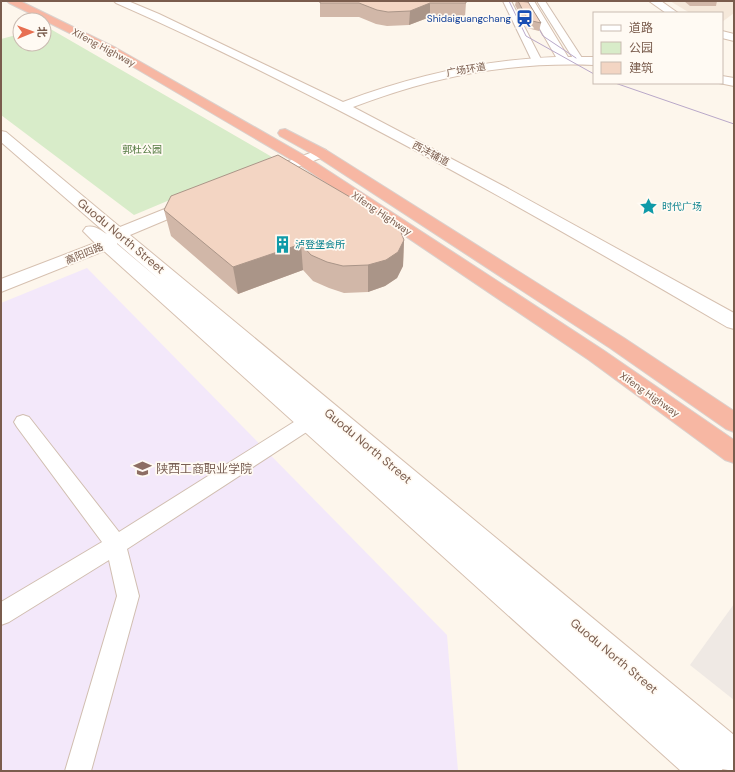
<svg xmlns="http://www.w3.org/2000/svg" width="735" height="772" font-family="'DM Sans','Noto Sans SC',sans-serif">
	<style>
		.residential { fill: #f5e8da }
		.industrial { fill: #efe9e4 }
		.education { fill: #f3e8fa }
		.green { fill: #d8ecc9 }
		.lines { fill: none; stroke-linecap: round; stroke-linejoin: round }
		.street-casing { stroke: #d1beb0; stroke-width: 2 }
		.secondary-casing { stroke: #d6c0b0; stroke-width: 2 }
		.highway-casing { stroke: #dad1cd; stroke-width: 2 }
		.street { fill: #fff; fill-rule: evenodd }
		.secondary { fill: #fff; fill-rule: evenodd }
		.highway { fill: #f7b7a3; fill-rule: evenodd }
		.tram { stroke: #b9a8c9; stroke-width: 1 }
		.wall { fill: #d1b7a8 }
		.shaded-wall { fill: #aa9588 }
		.building { fill: #f3d5c3; stroke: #aa9588 }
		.labels { text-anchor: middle; stroke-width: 3.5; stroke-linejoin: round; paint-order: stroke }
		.far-transit-label { font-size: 10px; fill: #164399; stroke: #fffaf3; text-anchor: end }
		.far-street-label { font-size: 10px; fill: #7a5c4d; stroke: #fffaf3 }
		.far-park-label { font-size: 10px; fill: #537a41; stroke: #fffaf3 }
		.far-culture-label { font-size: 10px; fill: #0d838f; stroke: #fffaf3; text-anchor: start }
		.street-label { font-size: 12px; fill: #7a5c4d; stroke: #fffaf3 }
		.education-label { font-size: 12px; fill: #785e54; stroke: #fffaf3; text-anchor: start }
	</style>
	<rect width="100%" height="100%" fill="#fdf6ec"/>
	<polygon class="residential" points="670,1 734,1 734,13 722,22 722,13 690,13"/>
	<polygon class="industrial" points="734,604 734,700 690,665"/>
	<polygon class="education" points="87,268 447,635 458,771 1,771 1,303"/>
	<polygon class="green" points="47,27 272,157 134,215 1,115 1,39 20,34 20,44 44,44 44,28"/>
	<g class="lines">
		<defs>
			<g id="street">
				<polygon points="503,1 511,1 542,61 540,63 534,63 532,61"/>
				<polygon points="537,1 545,1 584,61 582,63 576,63"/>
				<polygon points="319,408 325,410 328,415 325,420 127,549 139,596 91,771 65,771 117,596 109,560 9,622 1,625 1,602 102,542 17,427 14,422 17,417 23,415 29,417 119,532 313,410"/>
			</g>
			<g id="secondary">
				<path d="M114,1H128L159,14L343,102C412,76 482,60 556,57L524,1H534L568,57H594V65C506,62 435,76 353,107L507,188L734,313V329L727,327C580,241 432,156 279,80C225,53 171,27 116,3Z"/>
				<polygon points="649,1 661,1 678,13 666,13"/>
				<polygon points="722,31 734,34 734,41 722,38"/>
				<polygon points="722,76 734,78 734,86 719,83 722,83"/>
				<path d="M1,131L6,132L120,227L187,200L193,198L199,200L201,203L199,206L130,235L734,735V771L722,769L723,771H681L104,251L1,292V279L95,243L83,231L86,227C96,225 99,230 107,234L1,142ZM117,243L161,281L117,244Z"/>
				<polygon points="321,149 326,150 328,153 326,156 269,178 264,180 259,178 256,175 259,172"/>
			</g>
			<g id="highway">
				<polygon points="7,1 20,1 116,48 307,157 603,350 734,440 734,463 725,460 589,360 297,163 108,52 9,3"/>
				<polygon points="285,129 326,150 624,338 734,411 734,432 726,429 610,348 316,156 280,136 278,133 280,130"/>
			</g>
		</defs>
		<use href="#street" class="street-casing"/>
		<use href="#secondary" class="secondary-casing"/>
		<use href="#highway" class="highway-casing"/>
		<use href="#street" class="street"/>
		<use href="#secondary" class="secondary"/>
		<use href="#highway" class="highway"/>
		<g class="tram">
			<polyline points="509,1 526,36 594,74"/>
			<polyline points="523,1 543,36 576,58"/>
			<polyline points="615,83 734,124"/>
		</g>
	</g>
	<g class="wall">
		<polygon points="516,1 526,1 541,23 539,31 527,28 515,5"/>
		<polygon points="684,1 717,1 716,6 690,6"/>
		<polygon points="320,3 466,3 465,17 430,17 409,25 387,26 376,24 359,17 320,17"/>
		<polygon points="164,210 404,240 403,266 397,278 385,286 368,292 344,293 329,288 313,281 303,270 238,294 171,236"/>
	</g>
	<g class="shaded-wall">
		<polygon points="430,3 430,17 409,25 410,11"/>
		<polygon points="404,240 403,266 397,278 385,286 368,292 368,265"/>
		<polygon points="301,244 303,270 238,294 233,267"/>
	</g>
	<g class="building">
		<polygon points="320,1 466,1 466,3 430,3 410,11 388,12 377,10 359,3 320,3"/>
		<polygon points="518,1 528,2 541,23 528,20"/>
		<polygon points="278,155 398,225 404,240 398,252 386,260 368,265 343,266 327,262 311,255 301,244 233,267 164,210 171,196"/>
	</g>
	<defs>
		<symbol id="station-bare" viewBox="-9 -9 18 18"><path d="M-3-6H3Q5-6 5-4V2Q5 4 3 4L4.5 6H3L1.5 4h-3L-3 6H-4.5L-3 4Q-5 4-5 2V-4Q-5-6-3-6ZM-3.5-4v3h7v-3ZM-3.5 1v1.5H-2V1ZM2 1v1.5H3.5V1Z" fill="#1a4fb4" stroke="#fffaf3" stroke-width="2.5" paint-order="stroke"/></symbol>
		<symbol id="sight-bare" viewBox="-9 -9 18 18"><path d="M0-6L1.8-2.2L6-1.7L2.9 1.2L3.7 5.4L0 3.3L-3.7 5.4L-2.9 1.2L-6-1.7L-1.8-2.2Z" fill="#0f9aa8" stroke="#fffaf3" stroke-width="2.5" paint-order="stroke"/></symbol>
		<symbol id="building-bare" viewBox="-9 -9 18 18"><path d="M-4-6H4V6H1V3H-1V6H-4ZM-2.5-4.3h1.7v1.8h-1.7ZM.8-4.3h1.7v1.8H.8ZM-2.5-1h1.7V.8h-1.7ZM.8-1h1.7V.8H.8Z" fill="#0f9aa8" stroke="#fffaf3" stroke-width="2.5" paint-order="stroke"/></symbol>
		<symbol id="university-bare" viewBox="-9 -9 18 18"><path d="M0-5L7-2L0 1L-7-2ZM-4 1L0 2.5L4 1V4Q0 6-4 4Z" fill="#8d6e63" stroke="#fffaf3" stroke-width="2.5" paint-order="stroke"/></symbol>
	</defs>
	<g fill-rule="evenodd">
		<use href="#station-bare" x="512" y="6" width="25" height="25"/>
		<use href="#sight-bare" x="636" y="194" width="25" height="25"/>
		<use href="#building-bare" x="270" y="232" width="25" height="25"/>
		<use href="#university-bare" x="130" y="456" width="25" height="25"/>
	</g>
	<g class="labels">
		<g class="far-transit-label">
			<text x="511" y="22">Shidaiguangchang</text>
		</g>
		<g class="far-street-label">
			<text transform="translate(104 47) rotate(28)" y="4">Xifeng Highway</text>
			<text transform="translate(466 69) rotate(-10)" y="4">广场环道</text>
			<text transform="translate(431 153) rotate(28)" y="4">西沣辅道</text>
			<text transform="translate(382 213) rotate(34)" y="4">Xifeng Highway</text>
			<text transform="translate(84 253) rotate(-22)" y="4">高阳四路</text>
			<text transform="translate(650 394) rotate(35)" y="4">Xifeng Highway</text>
		</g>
		<g class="far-park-label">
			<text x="142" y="153">郭杜公园</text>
		</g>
		<g class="far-culture-label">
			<text x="662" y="210">时代广场</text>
			<text x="295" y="248">泸登堡会所</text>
		</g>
		<g class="street-label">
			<text transform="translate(121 236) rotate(40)" y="4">Guodu North Street</text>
			<text transform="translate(368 446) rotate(40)" y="4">Guodu North Street</text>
			<text transform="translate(614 656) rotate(40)" y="4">Guodu North Street</text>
		</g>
		<g class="education-label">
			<text x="156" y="473">陕西工商职业学院</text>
		</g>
	</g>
	<rect width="735" height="772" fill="none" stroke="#7a5c4d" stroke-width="4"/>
	<rect x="593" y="12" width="130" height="72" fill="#fffaf3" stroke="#cabbb1"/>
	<rect x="601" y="25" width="20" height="6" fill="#ffffff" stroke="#cabbb1"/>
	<text x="629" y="32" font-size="12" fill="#7a5c4d">道路</text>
	<rect x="601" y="42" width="20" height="12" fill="#d8ecc9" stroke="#cabbb1"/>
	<text x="629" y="52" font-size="12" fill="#7a5c4d">公园</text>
	<rect x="601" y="62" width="20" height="12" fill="#f3d5c3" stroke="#cabbb1"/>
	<text x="629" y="72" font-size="12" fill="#7a5c4d">建筑</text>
	<g transform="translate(32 32) rotate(89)"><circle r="19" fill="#fffaf3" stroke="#cabbb1"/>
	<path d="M0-3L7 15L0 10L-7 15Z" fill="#e76f51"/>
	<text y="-6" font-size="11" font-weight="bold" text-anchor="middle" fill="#7a5c4d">北</text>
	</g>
</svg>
